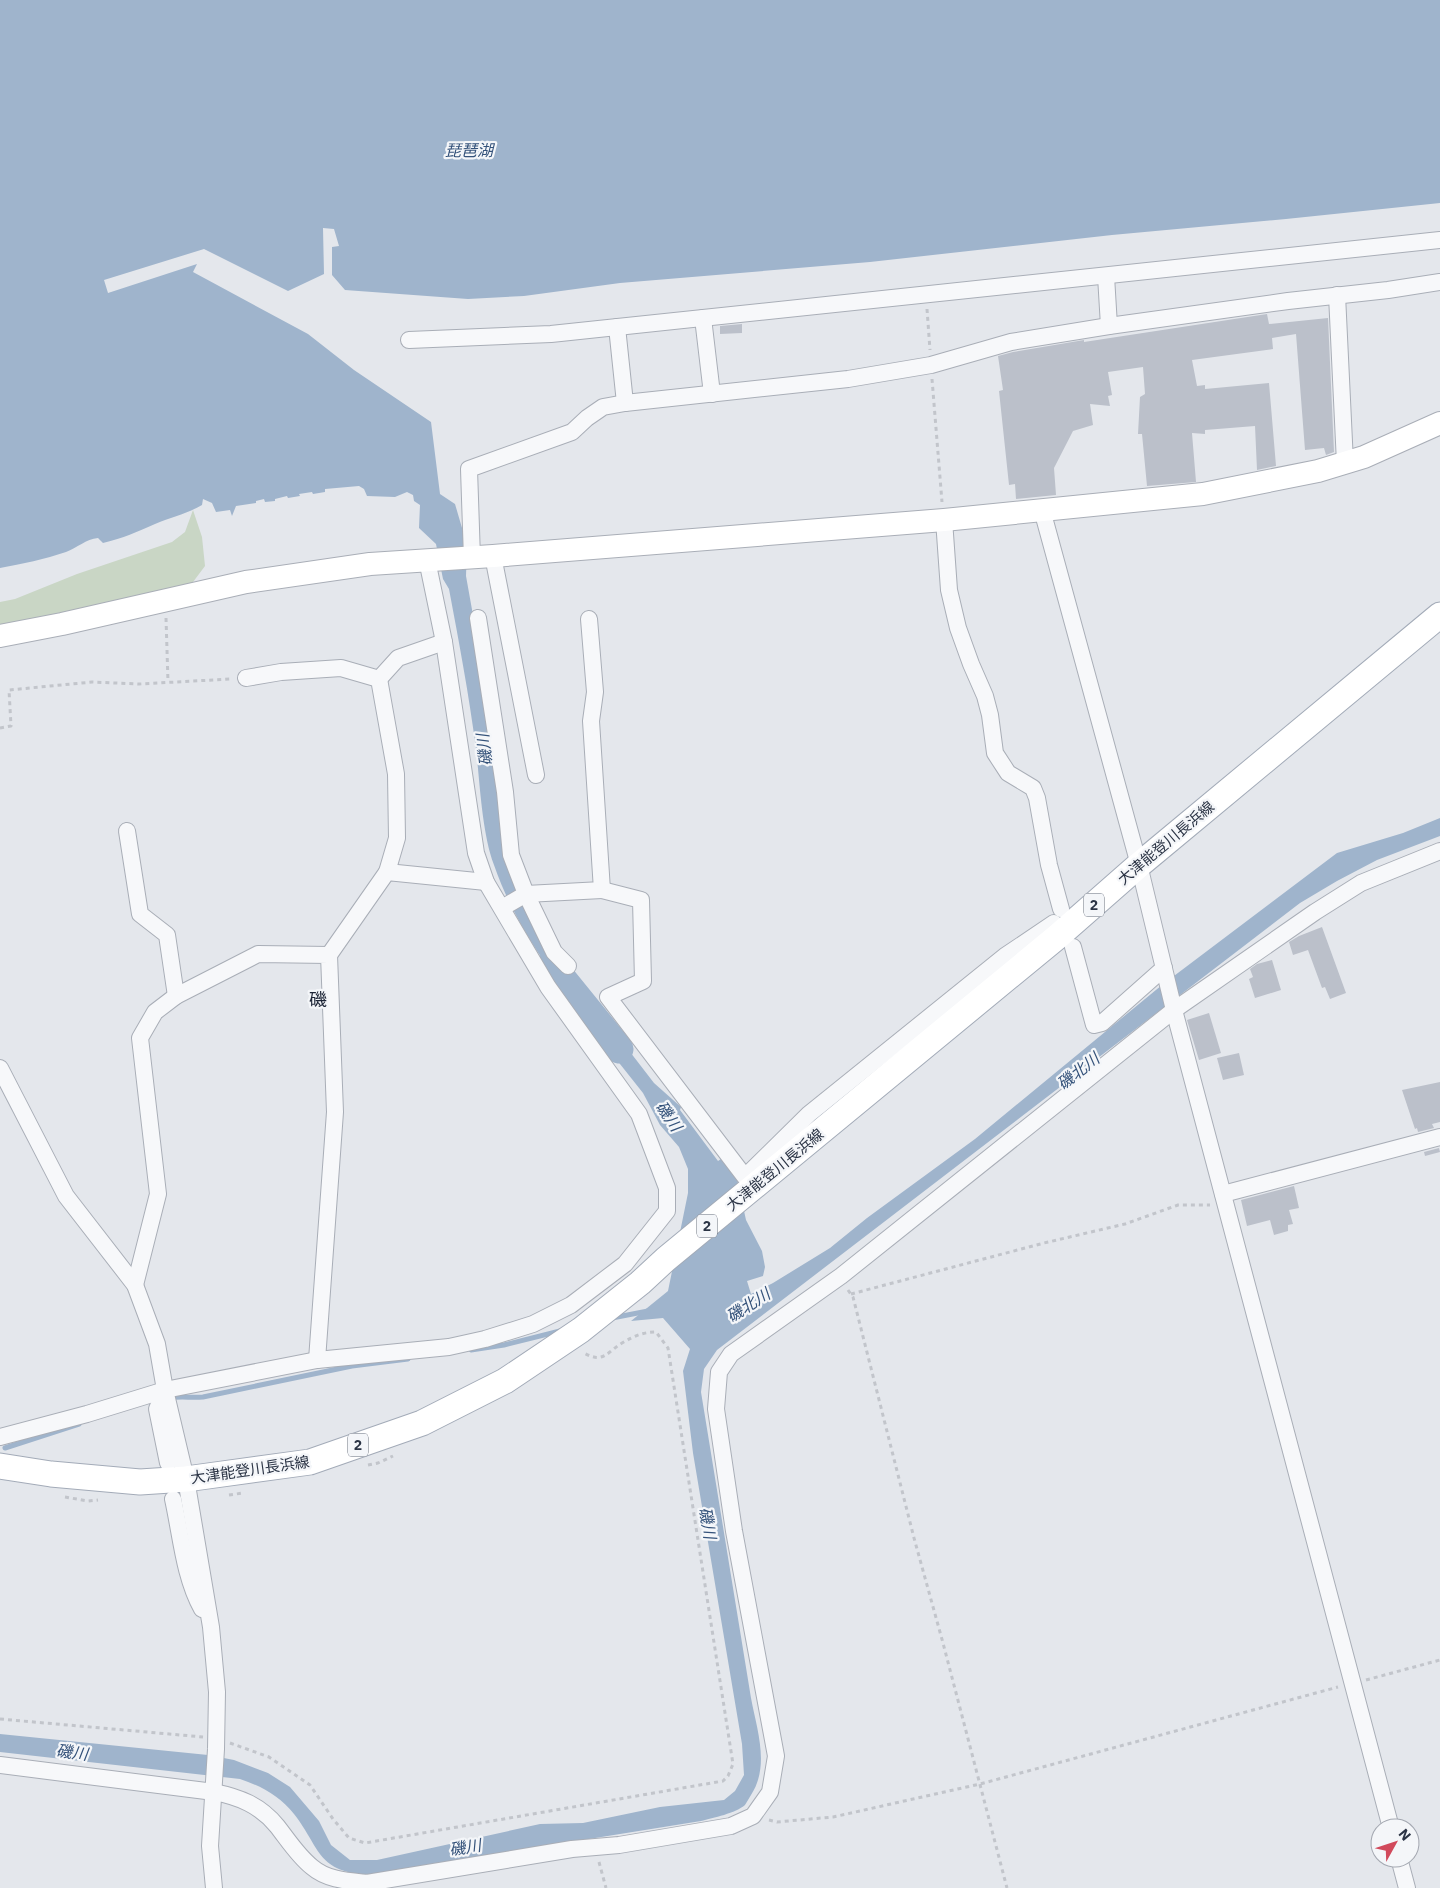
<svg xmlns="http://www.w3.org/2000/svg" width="1440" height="1888" font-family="'IBM Plex Sans','Noto Sans JP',sans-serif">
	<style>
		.green { fill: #c9d6c5 }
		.water { fill: #9fb4cc }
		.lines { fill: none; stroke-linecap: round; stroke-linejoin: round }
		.stream { stroke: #9fb4cc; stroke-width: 5 }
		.river { stroke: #9fb4cc; stroke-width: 29 }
		.building { fill: #bbc0ca }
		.street-casing { stroke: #a9aeb7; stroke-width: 18 }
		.secondary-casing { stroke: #a9aeb7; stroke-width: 24 }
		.primary-casing { stroke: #a3abb8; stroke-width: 27 }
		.path { stroke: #c2c5cb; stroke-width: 3; stroke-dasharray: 4 4; stroke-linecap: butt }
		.street { stroke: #f7f8fa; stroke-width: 16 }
		.secondary { stroke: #fff; stroke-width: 22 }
		.primary { stroke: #fff; stroke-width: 25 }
		.labels { text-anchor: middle; stroke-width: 4.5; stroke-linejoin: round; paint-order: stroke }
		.shield { fill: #f4f6f9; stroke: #676e7b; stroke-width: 1 }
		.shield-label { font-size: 14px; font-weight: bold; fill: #2b3445 }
		.street-label { font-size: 15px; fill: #2b3445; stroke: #f4f6f9 }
		.water-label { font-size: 16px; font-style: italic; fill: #34527a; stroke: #f4f6f9 }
		.quarter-label { font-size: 18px; fill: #1d2536; stroke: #f4f6f9 }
	</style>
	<rect width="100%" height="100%" fill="#e4e7ec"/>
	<polygon class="green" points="193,510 202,537 205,566 190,586 0,628 0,602 15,599 77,574 172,542 185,532"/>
	<g class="water">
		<path d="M0,0H1440V203L1286,219L1112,235L870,262L620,283L524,296L468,299L345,290L332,275V247L339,246L334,229L323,228L324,274L288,291L204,249L104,280L108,293L197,264L193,272L308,334L354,370L431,422L440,494L455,504L467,545L466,576L481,660L505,850L557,960L582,991L572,999C540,959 511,914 494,865C482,833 480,784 476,749C469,695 459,642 449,589L443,579L436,544L419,528L420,505L414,501L413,495L407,492L395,497L367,496L364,489L359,486L325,489V492L313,494L312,492L299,494L300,496L288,498L287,496L275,499V501L265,502L264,499L256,501V503L236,506L232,516L230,510L216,512L212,503L203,499L202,505C186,514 172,517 155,524C136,532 124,538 103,543L98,538C86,539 77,548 66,552C45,559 22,564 0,568Z"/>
		<path d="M1440,818V836L1377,860L1337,881L1300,903L717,1350L704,1369L701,1392L751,1698C757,1730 770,1766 751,1795C749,1798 747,1802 745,1805C736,1813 713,1818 701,1821L365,1875C316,1870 320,1847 294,1814C280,1796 261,1786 240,1779L0,1752V1734L208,1755L234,1760L268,1773L290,1787L319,1821L331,1845L350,1860H377L540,1824L583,1823L660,1807L724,1800L735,1791L744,1775L742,1744L693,1453L683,1371L690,1349L663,1318L631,1321L668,1291L688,1193V1169L679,1147L660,1125L643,1093L597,1035L600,1032L590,1020L600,1013L654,1083L681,1107L680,1110L718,1161L721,1159L737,1179L746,1220L762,1251L765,1267L763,1276L747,1281L751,1294L773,1283L830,1248L867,1218L975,1139L1162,985L1337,853L1403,833Z"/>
	</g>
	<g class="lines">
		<g class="stream">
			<polyline points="612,1318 648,1311"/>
			<polyline points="471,1350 504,1345 560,1331"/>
			<path d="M169,1398C180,1396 191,1398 203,1397L352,1366L408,1359"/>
			<polyline points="5,1448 79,1424"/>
		</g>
		<polyline class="river" points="551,965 619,1049"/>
	</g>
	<g class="building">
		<polygon points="1267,314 1269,324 1328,318 1334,452 1326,455 1324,448 1305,450 1296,334 1272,338 1273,349 1192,360 1197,386 1205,385 1205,389 1269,383 1276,466 1257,470 1255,426 1205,430 1205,434 1192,433 1196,482 1147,486 1142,434 1138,434 1140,397 1145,394 1143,367 1108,372 1112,395 1108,396 1110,406 1090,404 1093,425 1073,431 1054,468 1056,495 1016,499 1015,484 1009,485 999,391 1003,390 998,356 1013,352 1084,340 1084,342"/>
		<polygon points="742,324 742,333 720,334 720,326"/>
		<polygon points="1322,927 1346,993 1330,999 1325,987 1322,988 1308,950 1293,955 1289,942 1299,936"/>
		<polygon points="1272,960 1281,990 1255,998 1249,979 1253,977 1250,969 1257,964"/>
		<polygon points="1209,1013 1221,1053 1199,1060 1187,1020"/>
		<polygon points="1239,1053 1244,1075 1223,1080 1217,1058"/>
		<polygon points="1440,1082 1440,1122 1432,1124 1434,1128 1418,1132 1417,1128 1415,1129 1402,1090"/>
		<polygon points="1439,1148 1440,1152 1425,1156 1424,1152"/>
		<polygon points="1294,1186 1299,1208 1289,1210 1293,1224 1288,1225 1288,1231 1274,1235 1270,1220 1247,1226 1241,1200"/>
	</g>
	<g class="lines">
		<defs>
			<g id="street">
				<polyline points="1106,276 1109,326"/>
				<polyline points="1337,295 1345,463"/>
				<polyline points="703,318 712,394"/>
				<polyline points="617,327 625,403"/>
				<polyline points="409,340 551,334 1440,240"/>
				<polyline points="1042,510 1139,865 1174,1010 1391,1828"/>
				<polyline points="944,520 949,590 958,628 971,664 985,696 990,715 995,753 1008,773 1033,788 1037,798 1049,865 1061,909"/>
				<polyline points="493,556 536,775"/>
				<polyline points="472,558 469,469 572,432 587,418 603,407 625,403 848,379 931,365 1011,342 1109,326 1288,301 1388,290 1440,282"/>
				<polyline points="478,618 505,792 511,855 526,894 554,952 568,966"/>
				<polyline points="246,678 281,672 341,668 379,679 396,774 397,838 387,872"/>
				<polyline points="379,679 398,658 444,642"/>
				<polyline points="127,831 140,914 167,935 176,996"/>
				<polyline points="602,890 641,900 643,981 608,997 745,1177 809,1114 1005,956 1054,923"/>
				<polyline points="502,908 526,894 602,890 591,721 595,692 589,619"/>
				<polyline points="1073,947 1094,1025 1102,1023 1164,968"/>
				<polyline points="329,955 387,872 486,882"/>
				<polyline points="0,1068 66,1196 135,1285 157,1344 165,1390 186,1479 211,1627 217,1692 216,1749 210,1846 214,1888"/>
				<polyline points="1223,1194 1440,1137"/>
				<polyline points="135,1285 158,1194 140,1038 155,1012 176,996 258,954 329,955 335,1112 317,1360"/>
				<polyline points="165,1390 157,1409 168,1463"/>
				<polyline points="0,1437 87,1414 165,1390 317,1360 449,1347 485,1339 533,1324 571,1305 625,1264 667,1211 667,1188 639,1114 548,987 486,882 476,853 444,642 427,560"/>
				<path d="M173,1499C181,1535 184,1577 202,1609"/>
				<path d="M0,1765L214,1792C239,1797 260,1805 277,1826C288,1840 298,1856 312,1867C327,1880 348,1881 367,1883L572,1849L619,1845L731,1826L753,1816L770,1792L776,1756L734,1531L716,1409L719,1372L731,1354L841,1276L1174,1010L1315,912L1361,883L1440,851"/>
				<polyline points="1399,1858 1407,1888"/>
			</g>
			<polyline id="secondary" points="0,636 62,624 246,582 370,564 493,556 944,520 1203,494 1318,471 1364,457 1440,423"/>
			<polyline id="primary" points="0,1466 51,1474 140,1482 186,1479 310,1462 422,1423 505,1381 581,1330 640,1283 666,1259 1057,937 1139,865 1440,615"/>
		</defs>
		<use href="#street" class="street-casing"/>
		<use href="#secondary" class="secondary-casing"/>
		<use href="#primary" class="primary-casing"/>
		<g class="path">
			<polyline points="927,309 930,350"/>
			<polyline points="932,379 942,502"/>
			<polyline points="166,618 168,682"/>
			<polyline points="0,728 11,726 9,690 92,682 139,684 231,679"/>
			<polyline points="848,1290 853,1297 914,1538 943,1643 1007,1888"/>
			<polyline points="851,1294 1044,1243 1125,1224 1178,1205 1210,1205"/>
			<polyline points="368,1465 378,1463 393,1456"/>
			<polyline points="229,1495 243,1493"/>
			<polyline points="65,1497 88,1501 98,1500"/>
			<polyline points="1366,1680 1440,1660"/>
			<polyline points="0,1719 203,1737"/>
			<path d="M230,1743L269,1757L310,1785L333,1819L349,1838L365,1843L723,1781L728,1776L733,1764L668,1348L656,1332C643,1332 634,1336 622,1343C607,1352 604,1364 584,1353"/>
			<polyline points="769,1820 777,1822 833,1817 980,1784 1338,1687"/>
			<polyline points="599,1862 606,1888"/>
		</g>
		<use href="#street" class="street"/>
		<use href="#secondary" class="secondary"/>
		<use href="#primary" class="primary"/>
	</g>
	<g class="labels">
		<g class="shield">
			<rect x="1084" y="893.5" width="20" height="23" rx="4"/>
			<rect x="697" y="1214.5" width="20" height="23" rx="4"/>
			<rect x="348" y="1433.5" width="20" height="23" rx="4"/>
		</g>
		<g class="shield-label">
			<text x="1094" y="910">2</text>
			<text x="707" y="1231">2</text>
			<text x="358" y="1450">2</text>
		</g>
		<g class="street-label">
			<text transform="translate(1166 843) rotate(-40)" y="5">大津能登川長浜線</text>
			<text transform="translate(775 1170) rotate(-39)" y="5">大津能登川長浜線</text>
			<text transform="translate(250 1470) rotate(-8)" y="5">大津能登川長浜線</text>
		</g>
		<g class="water-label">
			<text x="469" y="156">琵琶湖</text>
			<text transform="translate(484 750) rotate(-97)" y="6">磯川</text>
			<text transform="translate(1078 1071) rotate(-38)" y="6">磯北川</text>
			<text transform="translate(669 1116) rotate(55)" y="6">磯川</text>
			<text transform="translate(748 1305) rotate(-33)" y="6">磯北川</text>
			<text transform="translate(708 1523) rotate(80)" y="6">磯川</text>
			<text transform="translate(72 1752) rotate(7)" y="6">磯川</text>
			<text transform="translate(465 1847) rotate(-9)" y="6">磯川</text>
		</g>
		<g class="quarter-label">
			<text x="318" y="1006">磯</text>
		</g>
	</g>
	<g transform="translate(1395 1843) rotate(50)"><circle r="24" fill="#f4f6f9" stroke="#a4a8b1"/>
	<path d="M0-4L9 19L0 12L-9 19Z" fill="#d1495b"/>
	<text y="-8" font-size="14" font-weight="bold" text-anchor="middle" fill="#2b3445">N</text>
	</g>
</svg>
